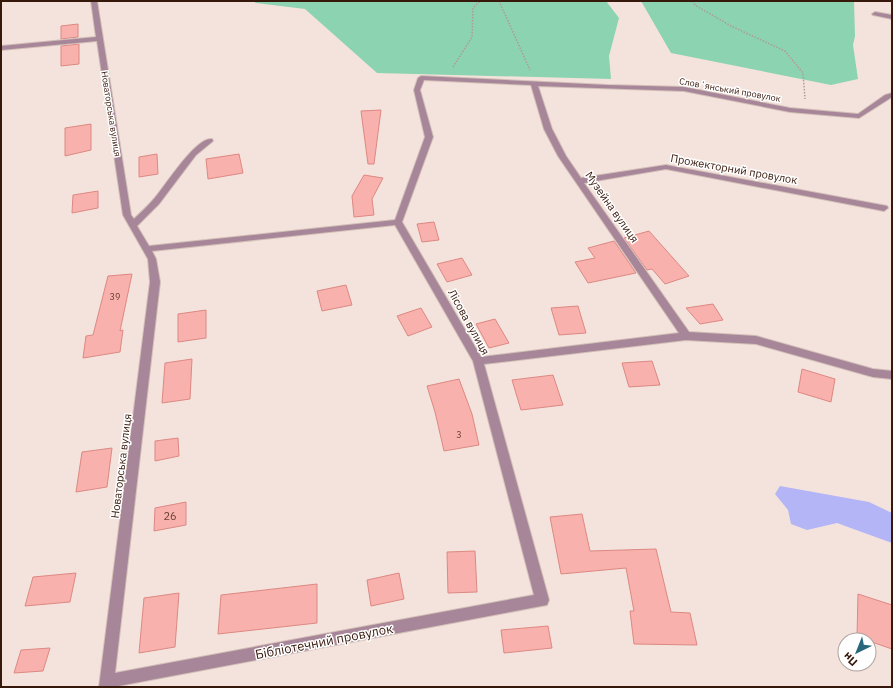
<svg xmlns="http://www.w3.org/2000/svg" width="893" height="688" font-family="'IBM Plex Sans',sans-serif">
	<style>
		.green { fill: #8cd3b1 }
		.water { fill: #b3b5f7 }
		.building { fill: #f8b1ac; stroke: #dd8883 }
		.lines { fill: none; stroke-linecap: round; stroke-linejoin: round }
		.minor-casing { stroke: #d2bfb7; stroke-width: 2 }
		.path { stroke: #b09b92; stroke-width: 1.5; stroke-dasharray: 1.5 1.5; stroke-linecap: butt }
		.minor { fill: #a78699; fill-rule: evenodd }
		.labels { text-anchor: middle; stroke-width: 3; stroke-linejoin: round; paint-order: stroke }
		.far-street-label { font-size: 9px; fill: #37190c; stroke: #fff }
		.number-label { font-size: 9px; fill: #673f34 }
		.street-label { font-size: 11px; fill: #37190c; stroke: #fff }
		.near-number-label { font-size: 11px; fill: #673f34 }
		.near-street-label { font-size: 13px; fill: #37190c; stroke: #fff }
	</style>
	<rect width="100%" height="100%" fill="#f4e3dc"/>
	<g class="green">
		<polygon points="253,1 606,1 619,18 609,56 611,79 377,73 305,9 256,3"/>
		<polygon points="641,1 854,1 855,36 853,45 858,79 831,85 671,53"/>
	</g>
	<polygon class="water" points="780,486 869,502 892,513 892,543 837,523 807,530 791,524 788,510 775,494"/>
	<g class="building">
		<polygon points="78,24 78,37 61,39 61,26"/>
		<polygon points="79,44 79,64 61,66 61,46"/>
		<polygon points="381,110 374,164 368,164 361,111"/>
		<polygon points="91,124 91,150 65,156 65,128"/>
		<polygon points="157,154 158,174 139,177 139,157"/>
		<polygon points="239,154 243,173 208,179 206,159"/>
		<polygon points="364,175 383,178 372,199 374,215 354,217 352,196"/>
		<polygon points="98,191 98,208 72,213 73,195"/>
		<polygon points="434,222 439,240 422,242 417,224"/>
		<polygon points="649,231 689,276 665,284 652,269 647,270 624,238"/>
		<polygon points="614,241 636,273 588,283 575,262 595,258 588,248"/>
		<polygon points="462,258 472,275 447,282 437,264"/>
		<polygon points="132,274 120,331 123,330 120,352 83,358 86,336 93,335 108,276"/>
		<polygon points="346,285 352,305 322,311 317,291"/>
		<polygon points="713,304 723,320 700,324 686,308"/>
		<polygon points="578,306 586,333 559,335 551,308"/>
		<polygon points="421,308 432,327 408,336 397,316"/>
		<polygon points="206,310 206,338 178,342 178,314"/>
		<polygon points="495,319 509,343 489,348 476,324"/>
		<polygon points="192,359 190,399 162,403 165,363"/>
		<polygon points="652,361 660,385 629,387 622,363"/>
		<polygon points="802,369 835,379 831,402 798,392"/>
		<polygon points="553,375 563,405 521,410 512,380"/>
		<polygon points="459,379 472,414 479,445 444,451 435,412 427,386"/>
		<polygon points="178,438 179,456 155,461 155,441"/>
		<polygon points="112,448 107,487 76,492 82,452"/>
		<polygon points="186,502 186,525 154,531 155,508"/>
		<polygon points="582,514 590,551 656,549 671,612 690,613 697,645 634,644 630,611 634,611 626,568 561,574 550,517"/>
		<polygon points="475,551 477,592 448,593 447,552"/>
		<polygon points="76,573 70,602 25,606 33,577"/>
		<polygon points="399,573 404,599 371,606 367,580"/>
		<polygon points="317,584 317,623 218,634 221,595"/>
		<polygon points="179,593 175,647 139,653 144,598"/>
		<polygon points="858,594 892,605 892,649 869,641 869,640 857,637"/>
		<polygon points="548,626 552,648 504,653 501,630"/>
		<polygon points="50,648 43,671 14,673 21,650"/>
	</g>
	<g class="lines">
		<defs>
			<g id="minor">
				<path d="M91,1H97L131,215L134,219C140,213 147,207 153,200C164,188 196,136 212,139L213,141L196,155L159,204L137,226L149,246L395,220L425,137L414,90L418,78L421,76L607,85L684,87L790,108L858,114L885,95L892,93V97L859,118L790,112L684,91L538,86L552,129L566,156L581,178L666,165L887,206L888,208L884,211L666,169L584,183L689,332L756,336L873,369L892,371V379L873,377L756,344L686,340L484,364L549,600L547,605L113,687H99L150,282L148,259L123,215L97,41L1,50V46L96,37ZM424,80L531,85L544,129L558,156L679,333L481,357L402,222L433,137L420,90ZM395,225L473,361L534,595L115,673L160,282L156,259L152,251Z"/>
				<polygon points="875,12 892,15 892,19 873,15 872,14"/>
			</g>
		</defs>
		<use href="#minor" class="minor-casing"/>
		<g class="path">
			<polyline points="499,1 530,70"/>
			<polyline points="693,1 695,5 731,26 785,51 803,73 805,99"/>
			<polyline points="453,67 472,37 473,8 480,1"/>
		</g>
		<use href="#minor" class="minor"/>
	</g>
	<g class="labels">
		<g class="far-street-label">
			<text transform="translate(730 90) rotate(10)" y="3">Словʼянський провулок</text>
			<text transform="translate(111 114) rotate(81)" y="3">Новаторська вулиця</text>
		</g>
		<g class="number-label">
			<text x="115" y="300">39</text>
			<text x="459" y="438">3</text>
		</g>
		<g class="street-label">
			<text transform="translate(734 169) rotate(10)" y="4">Прожекторний провулок</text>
			<text transform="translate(612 207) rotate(55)" y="4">Музейна вулиця</text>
			<text transform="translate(469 322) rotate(61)" y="4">Лісова вулиця</text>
			<text transform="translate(121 466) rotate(-83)" y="4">Новаторська вулиця</text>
		</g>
		<g class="near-number-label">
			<text x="170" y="520">26</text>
		</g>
		<g class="near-street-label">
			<text transform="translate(324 641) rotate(-11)" y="5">Бібліотечний провулок</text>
		</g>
	</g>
	<rect width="893" height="688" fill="none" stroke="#37190c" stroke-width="4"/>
	<g transform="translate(857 652) rotate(223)"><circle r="19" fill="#ffffff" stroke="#afa39e"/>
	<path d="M0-3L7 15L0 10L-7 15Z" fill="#27677c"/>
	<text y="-6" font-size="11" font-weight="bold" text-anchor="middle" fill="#37190c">Пн</text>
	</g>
</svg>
